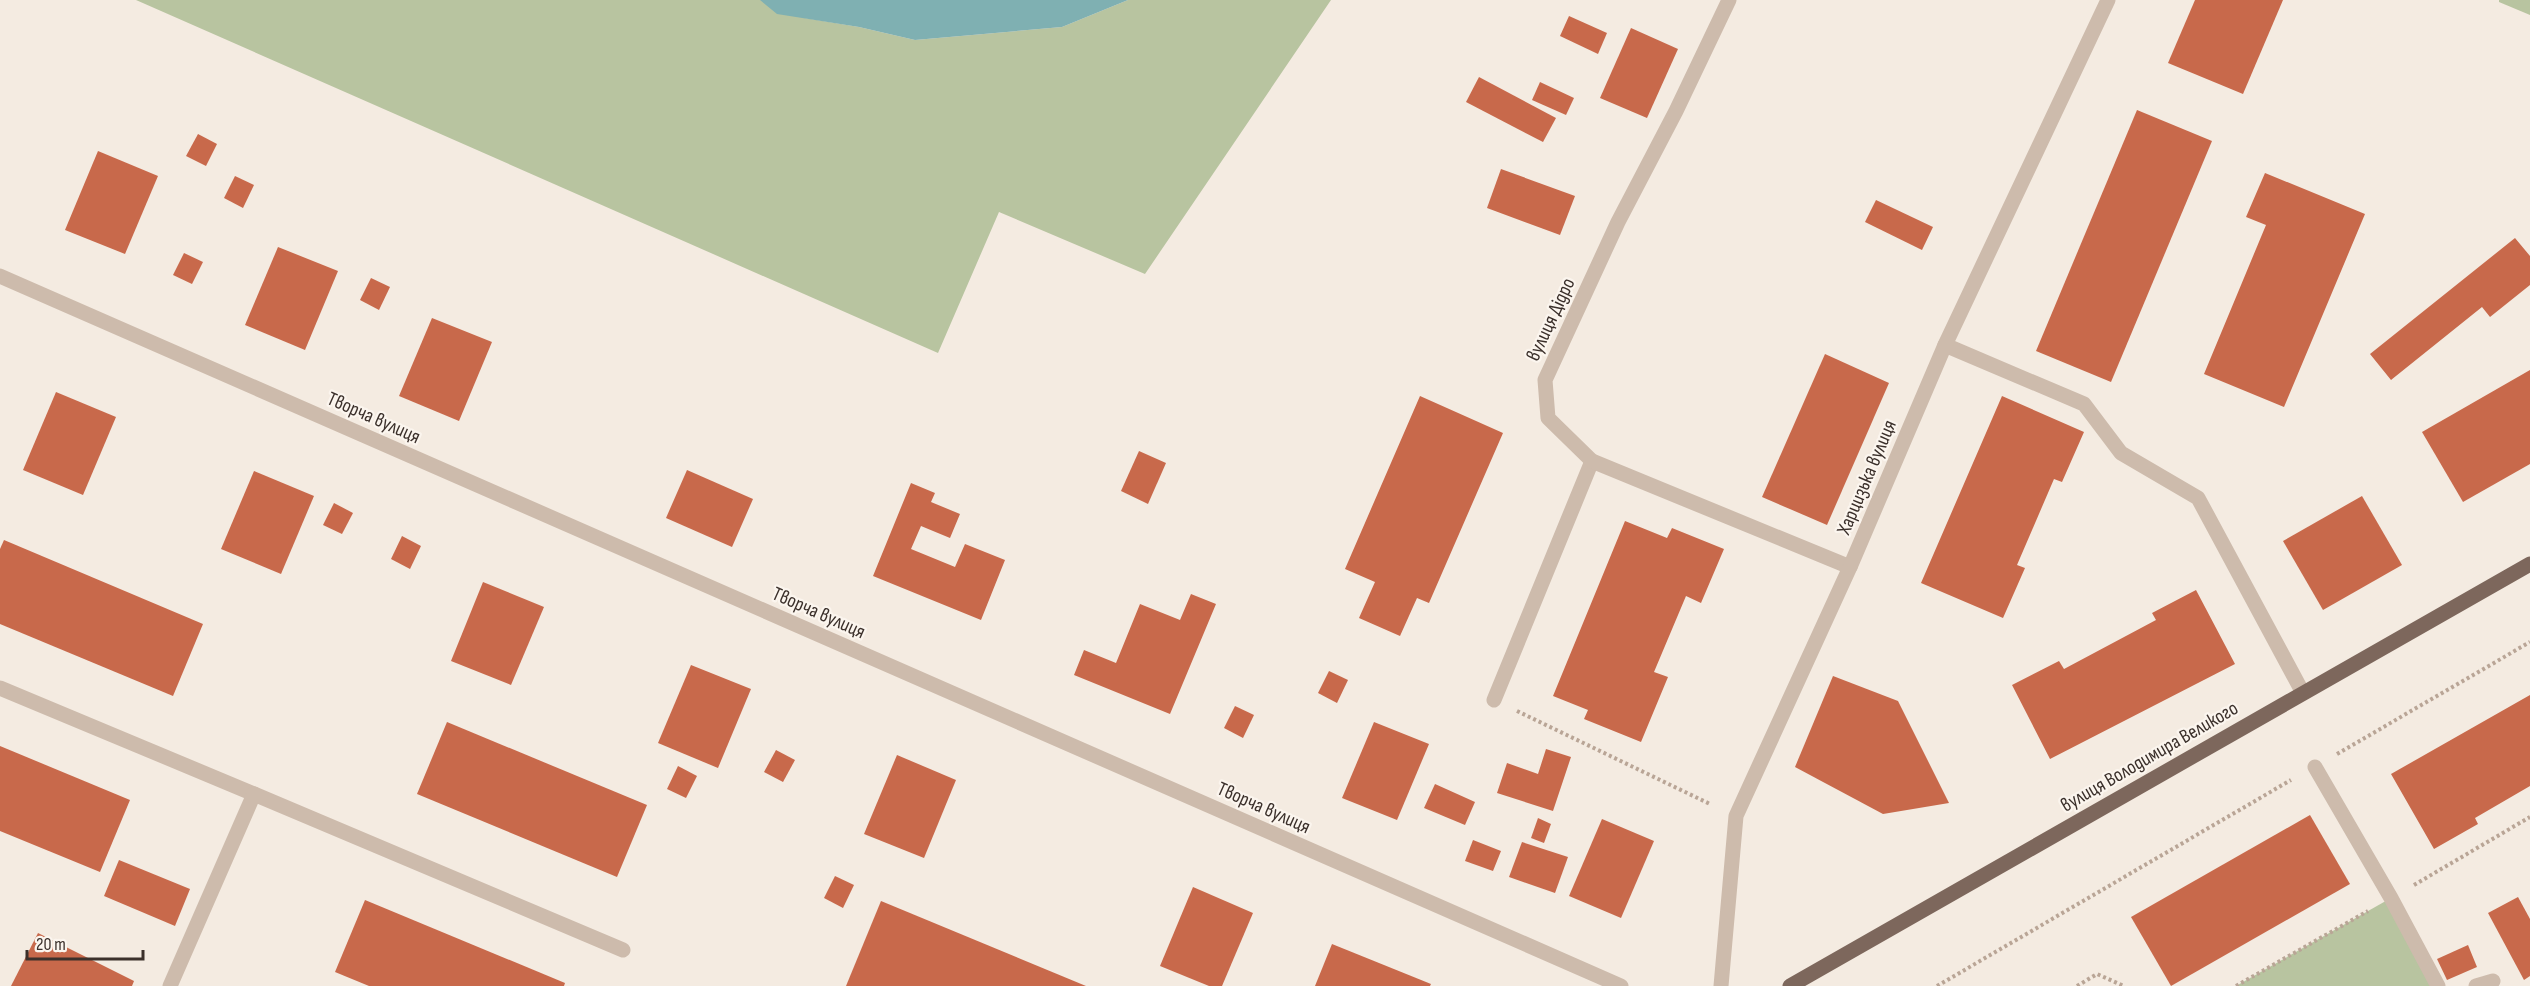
<svg xmlns="http://www.w3.org/2000/svg" width="2530" height="986" font-family="'Sofia Sans Condensed',sans-serif">
	<style>
		.green { fill: #b8c4a0 }
		.water { fill: #7fb0b2 }
		.building { fill: #c8694b }
		.lines { fill: none; stroke-linecap: round; stroke-linejoin: round }
		.path { stroke: #b9a596; stroke-width: 4; stroke-dasharray: 3 3; stroke-linecap: butt }
		.service { stroke: #cdbbac; stroke-width: 15 }
		.minor { stroke: #cdbbac; stroke-width: 15 }
		.primary { stroke: #7d675c; stroke-width: 15 }
		.labels { text-anchor: middle; stroke-width: 4.5; stroke-linejoin: round; paint-order: stroke }
		.street-label { font-size: 20px; fill: #3b302b; stroke: #fbf5ee }
	</style>
	<rect width="100%" height="100%" fill="#f4ebe1"/>
	<g class="green">
		<polygon points="136,0 768,0 805,18 859,27 915,40 1062,27 1128,0 1331,0 1145,274 999,212 938,353"/>
		<polygon points="2499,0 2530,0 2530,15 2499,2"/>
		<polygon points="2391,898 2438,986 2236,986"/>
	</g>
	<polygon class="water" points="760,0 1128,0 1062,27 915,40 859,27 777,14"/>
	<g class="building">
		<polygon points="2195,0 2283,0 2243,94 2168,63"/>
		<polygon points="1569,16 1607,33 1598,54 1560,36"/>
		<polygon points="1631,28 1678,49 1647,118 1600,98"/>
		<polygon points="1479,77 1556,118 1543,142 1466,102"/>
		<polygon points="1540,82 1574,98 1566,115 1532,100"/>
		<polygon points="2137,110 2212,141 2111,382 2036,351"/>
		<polygon points="198,134 217,144 206,166 186,156"/>
		<polygon points="98,151 158,176 125,254 65,230"/>
		<polygon points="1501,169 1575,196 1560,235 1487,208"/>
		<polygon points="2265,173 2365,214 2284,407 2204,374 2266,225 2246,217"/>
		<polygon points="235,176 254,185 243,208 224,198"/>
		<polygon points="1876,200 1933,227 1922,250 1865,222"/>
		<polygon points="2515,238 2530,256 2530,285 2490,317 2482,307 2391,380 2370,354"/>
		<polygon points="278,247 338,271 305,350 245,325"/>
		<polygon points="184,253 203,262 192,284 173,275"/>
		<polygon points="371,278 390,287 379,310 360,300"/>
		<polygon points="432,318 492,342 459,421 399,396"/>
		<polygon points="1825,354 1889,383 1827,525 1762,497"/>
		<polygon points="2530,370 2530,464 2463,502 2422,432"/>
		<polygon points="56,392 116,417 83,495 23,470"/>
		<polygon points="1420,396 1503,433 1429,603 1417,598 1400,636 1359,618 1375,582 1345,569"/>
		<polygon points="2002,396 2084,432 2062,482 2054,479 2017,565 2025,568 2003,618 1921,583"/>
		<polygon points="1139,451 1166,463 1148,504 1121,491"/>
		<polygon points="687,470 753,499 732,547 666,518"/>
		<polygon points="254,471 314,496 281,574 221,549"/>
		<polygon points="911,483 935,493 931,502 960,514 950,538 921,526 911,549 955,567 965,544 1005,560 981,620 873,576"/>
		<polygon points="2362,496 2402,565 2323,610 2283,541"/>
		<polygon points="334,503 353,513 342,534 323,525"/>
		<polygon points="1625,521 1667,538 1672,528 1724,549 1701,603 1686,596 1654,672 1668,677 1641,742 1584,719 1588,710 1553,696"/>
		<polygon points="402,536 421,546 410,569 391,559"/>
		<polygon points="4,540 203,624 173,696 0,624 0,549"/>
		<polygon points="483,582 544,607 511,685 451,661"/>
		<polygon points="2196,590 2235,664 2050,759 2012,685 2059,661 2064,669 2156,620 2152,613"/>
		<polygon points="1191,594 1216,604 1170,714 1074,675 1084,650 1116,663 1140,604 1180,620"/>
		<polygon points="691,665 751,689 718,768 658,743"/>
		<polygon points="1329,671 1348,680 1337,703 1318,693"/>
		<polygon points="1833,676 1898,701 1949,803 1883,814 1795,767"/>
		<polygon points="2530,695 2530,786 2475,818 2478,824 2434,849 2391,774"/>
		<polygon points="1235,706 1254,715 1243,738 1224,728"/>
		<polygon points="447,722 647,805 617,877 417,794"/>
		<polygon points="1374,722 1429,744 1397,820 1342,798"/>
		<polygon points="0,746 130,800 100,872 0,831"/>
		<polygon points="1546,749 1571,757 1553,811 1497,793 1507,763 1538,774"/>
		<polygon points="776,750 795,760 783,782 764,772"/>
		<polygon points="897,755 956,780 924,858 864,834"/>
		<polygon points="678,766 697,776 686,798 667,789"/>
		<polygon points="1435,784 1475,802 1465,825 1424,808"/>
		<polygon points="2310,815 2350,884 2171,986 2131,917"/>
		<polygon points="1538,818 1551,824 1544,843 1531,838"/>
		<polygon points="1602,819 1654,841 1621,918 1569,896"/>
		<polygon points="1473,840 1501,851 1493,871 1465,861"/>
		<polygon points="1522,842 1568,857 1555,893 1509,877"/>
		<polygon points="119,860 190,889 175,926 104,896"/>
		<polygon points="835,876 854,885 843,908 824,898"/>
		<polygon points="1193,887 1253,913 1222,986 1209,986 1160,966"/>
		<polygon points="2518,897 2530,919 2530,976 2524,980 2488,913"/>
		<polygon points="365,900 565,983 564,986 369,986 335,972"/>
		<polygon points="881,901 1086,986 846,986"/>
		<polygon points="38,933 134,981 132,986 11,986"/>
		<polygon points="1332,944 1431,984 1430,986 1315,986"/>
		<polygon points="2468,945 2477,967 2447,980 2437,959"/>
	</g>
	<g class="lines">
		<g class="path">
			<polyline points="1517,711 1710,804"/>
			<polyline points="2337,754 2530,642"/>
			<polyline points="2414,885 2530,817"/>
			<polyline points="1937,986 2291,780"/>
			<polyline points="2077,986 2097,974 2124,986"/>
			<polyline points="2236,986 2368,911"/>
		</g>
		<g class="service">
			<polyline points="1945,345 2084,404 2121,453 2198,498 2303,693"/>
			<polyline points="0,688 254,794"/>
			<polyline points="1494,700 1592,461"/>
			<polyline points="2315,767 2391,898 2438,986"/>
			<polyline points="170,986 254,794 623,950"/>
			<polyline points="2476,986 2493,981"/>
		</g>
		<g class="minor">
			<polyline points="1729,0 1676,111 1618,222 1545,380 1548,418 1592,461 1850,567"/>
			<polyline points="0,276 1621,986"/>
			<polyline points="1721,986 1736,816 1850,567 1945,345 2108,0"/>
		</g>
		<polyline class="primary" points="1790,986 2530,564"/>
	</g>
	<g class="labels">
		<g class="street-label">
			<text transform="translate(1550 319) rotate(-65)" y="7">вулиця Дідро</text>
			<text transform="translate(374 417) rotate(24)" y="7">Творча вулиця</text>
			<text transform="translate(1866 477) rotate(-67)" y="7">Харцизька вулиця</text>
			<text transform="translate(819 612) rotate(24)" y="7">Творча вулиця</text>
			<text transform="translate(2149 756) rotate(-30)" y="7">вулиця Володимира Великого</text>
			<text transform="translate(1264 807) rotate(24)" y="7">Творча вулиця</text>
		</g>
	</g>
	<path d="M27 950v9h116v-9" fill="none" stroke="#3b302b" stroke-width="3"/>
	<text x="36" y="950" font-size="18" fill="#3b302b" stroke="#fbf5ee" stroke-width="4.5" paint-order="stroke">20 m</text>
</svg>
